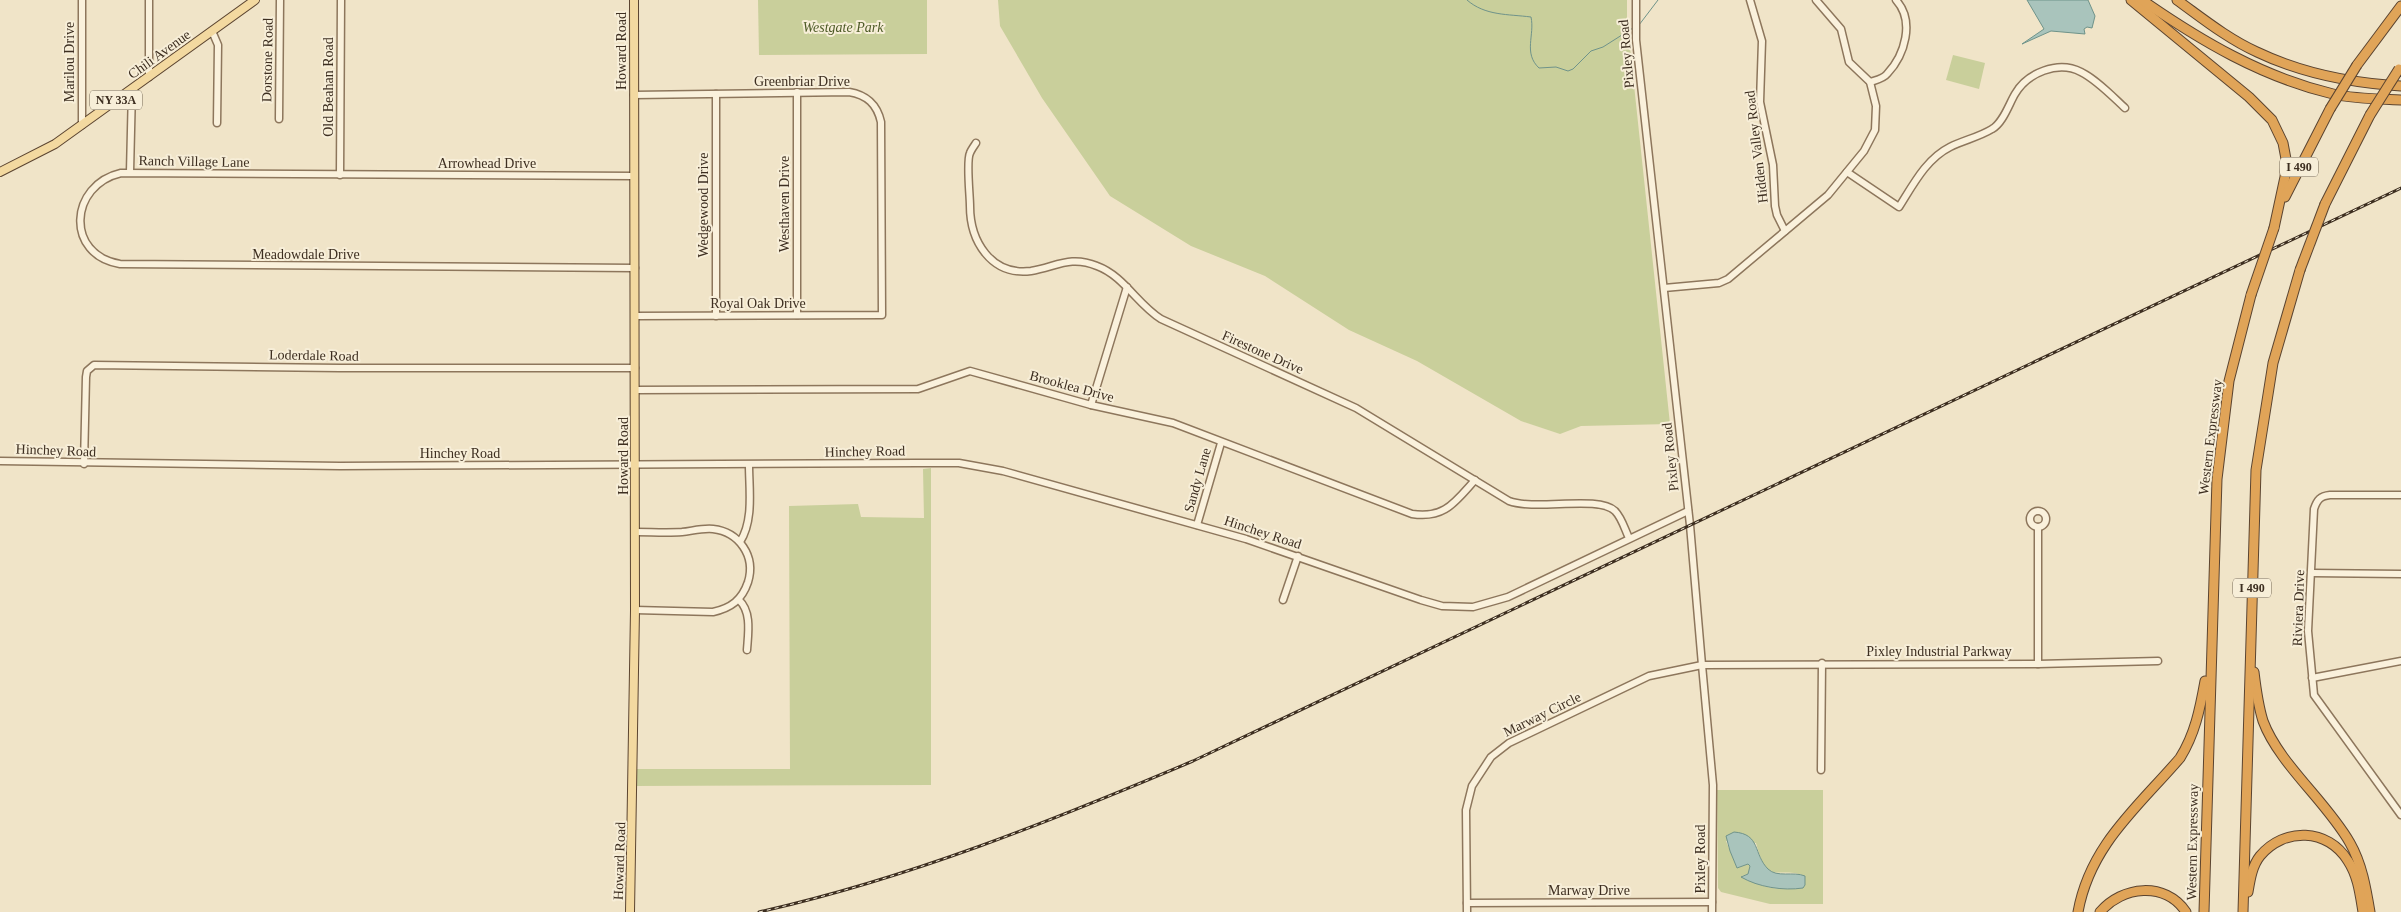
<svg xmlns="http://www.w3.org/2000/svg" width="2401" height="912" font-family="Georgia,serif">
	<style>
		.green { fill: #c9cf9b; fill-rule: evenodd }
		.water { fill: #a9c4bc; stroke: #6f938a }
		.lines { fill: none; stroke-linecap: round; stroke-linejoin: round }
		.stream { stroke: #6f938a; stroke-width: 1 }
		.minor-casing { stroke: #8d765c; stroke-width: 9 }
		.major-casing { stroke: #5b4430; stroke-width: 10 }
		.highway-casing { stroke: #5b4430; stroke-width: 11 }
		.minor { stroke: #faf1dc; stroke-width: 6 }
		.major { stroke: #f3d9a0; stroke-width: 8 }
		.highway { stroke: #e0a458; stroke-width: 9 }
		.rail-casing { stroke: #3d2e20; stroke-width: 3 }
		.rail { stroke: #f7eed8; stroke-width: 1; stroke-dasharray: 4; stroke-linecap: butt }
		.highway-bridge-casing { stroke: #5b4430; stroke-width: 11; stroke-linecap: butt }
		.highway-bridge { stroke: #e0a458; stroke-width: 9 }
		.labels { text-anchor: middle; stroke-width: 4; stroke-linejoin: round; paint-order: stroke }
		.shield { fill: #f7eed8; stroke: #756857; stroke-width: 1 }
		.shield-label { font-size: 12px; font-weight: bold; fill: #3d2e20 }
		.park-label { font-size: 14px; font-style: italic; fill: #4d5a26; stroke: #f7eed8 }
		.street-label { font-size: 14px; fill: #3d2e20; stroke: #f7eed8 }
	</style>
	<rect width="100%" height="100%" fill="#f0e4c8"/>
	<g class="green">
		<polygon points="758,0 927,0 927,54 759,55"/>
		<polygon points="998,0 1627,0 1627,19 1670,424 1581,426 1560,434 1521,421 1417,361 1349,330 1265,276 1191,246 1110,196 1042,98 1000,26"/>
		<polygon points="1953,55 1985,63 1979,89 1946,80"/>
		<polygon points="931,468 931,785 633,786 636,769 790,769 789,506 858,504 861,517 924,518 923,469"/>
		<path d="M1717,790H1823V904H1770L1721,892L1718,888ZM1726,841L1756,843C1768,888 1776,865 1805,876V885L1802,888C1784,891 1757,888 1742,876L1748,874L1750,866L1748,864L1737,868Z"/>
	</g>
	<g class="water">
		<polygon points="2027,0 2088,0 2095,16 2092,28 2087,27 2084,29 2085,34 2051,31 2022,44 2044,29"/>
		<path d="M1734,832C1761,834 1753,854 1768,869C1777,878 1793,871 1805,876V885L1803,888C1783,891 1758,887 1741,877L1748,874L1750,866L1748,864L1737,868L1730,851L1726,836Z"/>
	</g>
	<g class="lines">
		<g class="stream">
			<path d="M1467,0C1485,16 1508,14 1531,17C1535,35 1523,53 1539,68L1556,67L1568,71L1573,69L1591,51L1603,47L1633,28"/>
			<polyline points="1639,25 1658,0"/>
		</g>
		<defs>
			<g id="minor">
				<polyline points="1636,0 1636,40 1690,525 1702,665 1713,785 1712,912"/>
				<polyline points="1750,0 1762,41 1760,102 1773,165 1775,206 1777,215 1785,231"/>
				<polyline points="212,31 218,45 217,123"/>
				<polyline points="149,77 149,0"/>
				<path d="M1870,82C1876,80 1883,79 1887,74C1905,55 1915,21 1896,0"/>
				<polyline points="716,94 716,316"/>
				<path d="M634,95L849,92C867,95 877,104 881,122L882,315L635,316"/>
				<polyline points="279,119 280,0"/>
				<polyline points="82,125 82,0"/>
				<path d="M976,143C974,146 971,150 970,153C966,161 970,195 970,206C970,241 991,276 1031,271C1056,267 1070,255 1097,266C1124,276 1137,304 1161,319L1356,408L1509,501C1536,511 1598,495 1615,511C1622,518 1625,530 1629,538"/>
				<polyline points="130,172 132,89"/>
				<path d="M1847,172L1899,207C1913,185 1926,159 1950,147C1964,140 1979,137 1992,129C2003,123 2009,104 2015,94C2027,73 2058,60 2081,72C2097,80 2112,96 2125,108"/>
				<polyline points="340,175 341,0"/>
				<path d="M634,176L121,173C69,185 65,255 120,264L635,268"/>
				<polyline points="1664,288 1719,283 1728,279 1828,195 1864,151 1875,130 1876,106 1870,82 1849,62 1841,29 1816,0"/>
				<polyline points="797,315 797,92"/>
				<path d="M635,390L918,389L970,371L1091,405L1173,423L1412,514C1445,519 1455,502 1475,480"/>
				<polyline points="1091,405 1127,287"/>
				<polyline points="0,461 340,466 917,463 959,463 1003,471 1246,539 1421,600 1442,606 1473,607 1508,597 1688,511"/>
				<polyline points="84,464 86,377 87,371 94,365 340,368 635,368"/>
				<path d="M2401,495H2330C2320,496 2317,500 2314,509L2308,631L2314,695L2401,815"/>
				<circle cx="2038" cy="519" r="8"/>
				<polyline points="1197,525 1221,443"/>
				<polyline points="2038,527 2038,664"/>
				<path d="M740,542C754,520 749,489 749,465"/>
				<polyline points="2312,573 2401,574"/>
				<path d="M739,600C752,612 748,634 747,650"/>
				<polyline points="1283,600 1298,556"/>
				<path d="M635,610L713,612C731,608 742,600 748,582C756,556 739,532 713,529C702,528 692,531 682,532C667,533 651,532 636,532"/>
				<polyline points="2312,678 2401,661"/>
				<polyline points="1821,770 1822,663"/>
				<polyline points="1467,903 1712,902"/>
				<polyline points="1467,912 1466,810 1472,786 1491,757 1509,743 1649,676 1702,665 2038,664 2158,661"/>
			</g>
			<g id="major">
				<polyline points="0,172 55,144 255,0"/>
				<polyline points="630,912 635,610 634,0"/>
			</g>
			<g id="highway">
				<polyline points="2131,0 2249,97 2272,120 2283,143 2286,159 2285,177 2274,228"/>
				<path d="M2142,0C2201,41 2262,77 2333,94C2355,99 2378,99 2401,100"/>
				<path d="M2177,0C2202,18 2228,39 2257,52C2303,74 2351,83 2401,86"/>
				<polyline points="2357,65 2401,6"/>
				<polyline points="2285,197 2330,109"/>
				<polyline points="2325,204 2370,115"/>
				<path d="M2254,672C2256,689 2258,705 2263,721C2279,764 2327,802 2350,843C2362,864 2366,888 2370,912"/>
				<path d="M2248,892C2250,880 2252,866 2260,856C2284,827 2328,828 2348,861C2358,876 2360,894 2363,912"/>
				<path d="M2078,912C2090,845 2138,807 2180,758C2195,734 2200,709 2205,681"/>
				<path d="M2100,912C2122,886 2165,881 2186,912"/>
				<polyline points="2204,912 2217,479 2229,381 2251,295"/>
				<polyline points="2243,912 2256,470 2273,363 2300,270"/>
			</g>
		</defs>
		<use href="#minor" class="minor-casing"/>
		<use href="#major" class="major-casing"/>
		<use href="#highway" class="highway-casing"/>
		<use href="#minor" class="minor"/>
		<use href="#major" class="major"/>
		<use href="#highway" class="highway"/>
		<defs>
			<path id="rail" d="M759,912C910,878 1051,821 1193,761L2401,188"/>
		</defs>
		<use href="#rail" class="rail-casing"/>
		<use href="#rail" class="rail"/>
		<defs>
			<g id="highway-bridge">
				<polyline points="2330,109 2357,65"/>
				<polyline points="2370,115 2399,69"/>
				<polyline points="2300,270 2325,204"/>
				<polyline points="2251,295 2274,228"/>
			</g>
		</defs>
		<use href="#highway-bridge" class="highway-bridge-casing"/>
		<use href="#highway-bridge" class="highway-bridge"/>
	</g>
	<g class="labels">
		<g class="shield">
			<rect x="90" y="90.5" width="52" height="19" rx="4"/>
			<rect x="2280" y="157.5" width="38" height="19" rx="4"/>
			<rect x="2233" y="578.5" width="38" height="19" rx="4"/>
		</g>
		<g class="shield-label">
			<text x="116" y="104">NY 33A</text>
			<text x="2299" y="171">I 490</text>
			<text x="2252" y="592">I 490</text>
		</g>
		<g class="park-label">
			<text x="843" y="32">Westgate Park</text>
		</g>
		<g class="street-label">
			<text transform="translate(621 51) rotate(-90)" y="5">Howard Road</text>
			<text transform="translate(159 54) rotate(-36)" y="5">Chili Avenue</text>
			<text transform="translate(1626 54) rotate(-95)" y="5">Pixley Road</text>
			<text transform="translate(267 60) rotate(-89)" y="5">Dorstone Road</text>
			<text transform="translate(69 62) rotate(-90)" y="5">Marilou Drive</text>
			<text x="802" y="86">Greenbriar Drive</text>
			<text transform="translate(328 87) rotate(-90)" y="5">Old Beahan Road</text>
			<text transform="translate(1756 147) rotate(-97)" y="5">Hidden Valley Road</text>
			<text transform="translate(194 161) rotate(1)" y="5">Ranch Village Lane</text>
			<text x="487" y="168">Arrowhead Drive</text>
			<text transform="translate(784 204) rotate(-90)" y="5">Westhaven Drive</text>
			<text transform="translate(703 205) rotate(-90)" y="5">Wedgewood Drive</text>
			<text x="306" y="259">Meadowdale Drive</text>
			<text x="758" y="308">Royal Oak Drive</text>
			<text transform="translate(1263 352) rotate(24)" y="5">Firestone Drive</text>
			<text transform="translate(314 355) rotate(1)" y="5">Loderdale Road</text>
			<text transform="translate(1072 386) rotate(15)" y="5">Brooklea Drive</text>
			<text transform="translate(2210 437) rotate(-83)" y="5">Western Expressway</text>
			<text transform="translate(56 450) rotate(2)" y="5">Hinchey Road</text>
			<text transform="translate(865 451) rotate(-1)" y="5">Hinchey Road</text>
			<text x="460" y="458">Hinchey Road</text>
			<text transform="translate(623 456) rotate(-90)" y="5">Howard Road</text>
			<text transform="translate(1670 457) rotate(-96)" y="5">Pixley Road</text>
			<text transform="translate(1197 480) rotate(-74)" y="5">Sandy Lane</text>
			<text transform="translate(1263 532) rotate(18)" y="5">Hinchey Road</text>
			<text transform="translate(2298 608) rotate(-88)" y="5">Riviera Drive</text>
			<text x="1939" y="656">Pixley Industrial Parkway</text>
			<text transform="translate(1542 714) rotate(-26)" y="5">Marway Circle</text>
			<text transform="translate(2192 842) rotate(-89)" y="5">Western Expressway</text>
			<text transform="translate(1700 859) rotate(-90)" y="5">Pixley Road</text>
			<text transform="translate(619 861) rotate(-88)" y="5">Howard Road</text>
			<text x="1589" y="895">Marway Drive</text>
		</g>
	</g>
</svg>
